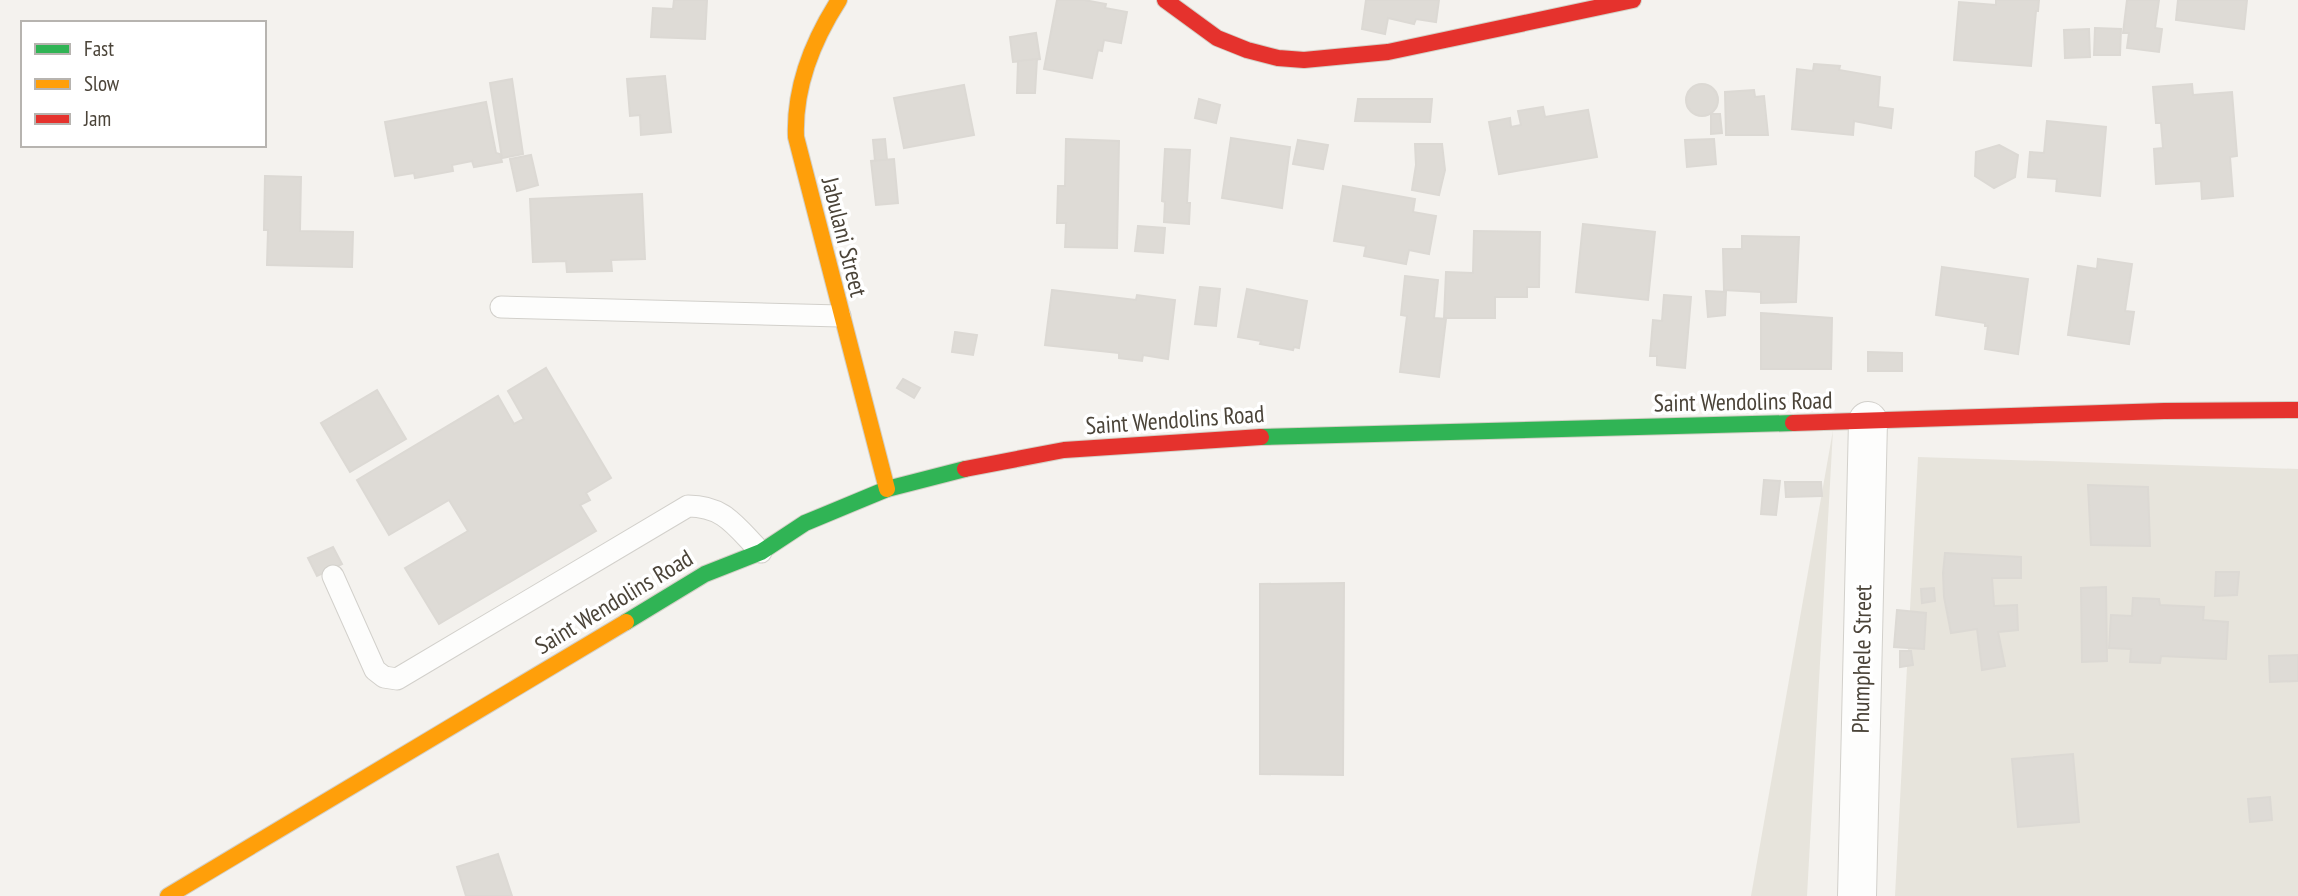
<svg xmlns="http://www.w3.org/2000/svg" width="2298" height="896" font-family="'PT Sans Narrow',sans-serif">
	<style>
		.residential { fill: #e7e4dc }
		.building { fill: #dedbd6; stroke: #dcd9d4; stroke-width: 2 }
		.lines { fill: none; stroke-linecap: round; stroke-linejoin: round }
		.lane-casing { stroke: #d2d0cb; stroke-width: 23 }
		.street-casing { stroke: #d2d0cb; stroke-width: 40 }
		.fast-casing { stroke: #d3cfc5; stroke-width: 18 }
		.slow-casing { stroke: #d3cfc5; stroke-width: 18 }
		.jam-casing { stroke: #d3cfc5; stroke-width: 18 }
		.lane { stroke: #fdfdfc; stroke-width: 21 }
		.street { stroke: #fdfdfc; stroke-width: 38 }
		.fast { stroke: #30b455; stroke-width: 16 }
		.slow { stroke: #ff9f0a; stroke-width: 16 }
		.jam { stroke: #e5322d; stroke-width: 16 }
		.labels { text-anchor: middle; stroke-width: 7; stroke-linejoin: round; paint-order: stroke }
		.street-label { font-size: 24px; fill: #4b4439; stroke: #fff }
	</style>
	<rect width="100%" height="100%" fill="#f4f2ee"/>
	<g class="residential">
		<polygon points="1833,430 1807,896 1751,896"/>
		<polygon points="1918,457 2298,469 2298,896 1895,896"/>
	</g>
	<g class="building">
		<polygon points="674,0 707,0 705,39 651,37 653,8 673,9"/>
		<polygon points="1057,0 1084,0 1106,4 1105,8 1127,12 1121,43 1104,40 1102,51 1098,50 1092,78 1044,69"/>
		<polygon points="1366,0 1439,0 1436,22 1416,19 1414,24 1388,18 1385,34 1362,29"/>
		<polygon points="1996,0 2039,0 2038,11 2036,11 2031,66 1954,60 1959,2 1996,5"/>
		<polygon points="2127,0 2159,0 2155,28 2162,29 2159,52 2127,48 2129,33 2123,33"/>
		<polygon points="2178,0 2247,0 2244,29 2176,20"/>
		<polygon points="2095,28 2121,29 2120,55 2094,55"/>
		<polygon points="2089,29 2090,57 2065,58 2064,30"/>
		<polygon points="1036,33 1040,59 1013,62 1010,37"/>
		<polygon points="1037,59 1035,93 1017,93 1018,61"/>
		<polygon points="1814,64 1840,66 1839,70 1880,77 1878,107 1893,109 1891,128 1854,121 1853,135 1792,129 1797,69 1813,71"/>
		<polygon points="665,76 671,132 641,135 640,115 630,116 627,79"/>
		<polygon points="512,79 523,154 502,158 490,83"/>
		<polygon points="2192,84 2193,95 2232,92 2237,156 2230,157 2233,196 2202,199 2201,181 2156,184 2154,149 2163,148 2161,123 2156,123 2153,87"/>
		<circle cx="1702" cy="100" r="16"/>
		<polygon points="964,85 974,135 904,148 894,98"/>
		<polygon points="1754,90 1755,97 1764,96 1768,135 1726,135 1725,92"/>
		<polygon points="1199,99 1220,105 1216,123 1195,118"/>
		<polygon points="1358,99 1432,99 1430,122 1355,121"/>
		<polygon points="486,102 496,153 500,154 502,162 474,167 472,161 452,165 453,171 415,178 414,173 395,176 385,122"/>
		<polygon points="1543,107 1545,117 1588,110 1597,157 1499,174 1489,122 1510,118 1511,127 1521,125 1518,111"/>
		<polygon points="1711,114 1720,114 1722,133 1711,134"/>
		<polygon points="2047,121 2106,127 2100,196 2056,191 2057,179 2028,177 2030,152 2044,153"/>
		<polygon points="1231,138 1290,147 1282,208 1222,198"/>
		<polygon points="885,139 887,160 875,161 873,140"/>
		<polygon points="1066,139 1119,141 1117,248 1065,247 1066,223 1057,223 1058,186 1065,186"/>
		<polygon points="1714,139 1716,164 1687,167 1685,140"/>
		<polygon points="1298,140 1328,145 1323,169 1293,164"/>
		<polygon points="1415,144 1442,144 1445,170 1439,195 1412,190 1416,165"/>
		<polygon points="1999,145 2018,155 2015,177 1994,188 1975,176 1976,152"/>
		<polygon points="1165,149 1190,150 1187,203 1190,203 1189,224 1164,222 1165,202 1162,201"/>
		<polygon points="531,155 538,185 517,191 510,159"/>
		<polygon points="894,159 898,203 876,205 871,161"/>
		<polygon points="265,176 301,177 300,231 353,232 352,267 267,265 268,230 264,230"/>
		<polygon points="1343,186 1415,199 1413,212 1436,216 1429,254 1409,250 1406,264 1364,256 1366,246 1334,241"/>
		<polygon points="642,194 645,259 611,260 612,271 567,272 566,261 533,262 530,199"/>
		<polygon points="1583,224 1655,232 1648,300 1576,292"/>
		<polygon points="1138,226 1165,228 1163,253 1135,251"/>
		<polygon points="1474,231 1540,232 1539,287 1527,287 1527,297 1495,297 1495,318 1444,318 1446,272 1473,273"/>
		<polygon points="1742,236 1799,237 1796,302 1761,303 1761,292 1724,290 1723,249 1742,249"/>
		<polygon points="2098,259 2132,264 2125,311 2134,312 2129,344 2068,335 2078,266 2097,269"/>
		<polygon points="1942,267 2028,279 2018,354 1985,349 1988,326 1985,326 1985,323 1936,315"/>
		<polygon points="1405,276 1438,280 1434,318 1446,319 1439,377 1400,372 1407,316 1401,315"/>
		<polygon points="1200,287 1220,289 1216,326 1195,324"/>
		<polygon points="1247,289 1307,301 1299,348 1294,347 1293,350 1260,344 1261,341 1238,337"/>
		<polygon points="1052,290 1136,300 1137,295 1175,300 1168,359 1143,355 1142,361 1119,358 1119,353 1045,345"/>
		<polygon points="1706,291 1726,292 1725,315 1708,317"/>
		<polygon points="1664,295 1691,297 1685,368 1657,365 1657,356 1650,356 1653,320 1662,321"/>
		<polygon points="1761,313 1832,318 1831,369 1761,369"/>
		<polygon points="955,332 977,335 973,355 952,352"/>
		<polygon points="1868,352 1902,353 1902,371 1868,371"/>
		<polygon points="546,368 611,478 586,493 590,500 580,505 596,531 439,624 405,568 468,531 449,500 389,535 357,480 498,396 514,424 524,419 508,391"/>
		<polygon points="903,379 920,388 914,398 897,388"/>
		<polygon points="377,390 406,439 350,472 321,423"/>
		<polygon points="1764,480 1780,481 1776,515 1761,514"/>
		<polygon points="1785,482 1821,482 1822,496 1786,497"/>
		<polygon points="2088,485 2148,487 2150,546 2091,545"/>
		<polygon points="333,547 342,564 317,576 308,558"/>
		<polygon points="1945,553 2021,557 2021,578 1992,578 1994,606 2017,605 2018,630 1998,632 2005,666 1982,670 1977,629 1951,633 1944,597 1943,573"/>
		<polygon points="2216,572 2239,572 2237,595 2215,596"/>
		<polygon points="1344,583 1343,775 1260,774 1260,584"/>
		<polygon points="2106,587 2107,661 2082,662 2081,588"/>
		<polygon points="1934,588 1935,601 1922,603 1921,589"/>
		<polygon points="2133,598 2159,599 2160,605 2204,607 2203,620 2228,622 2226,659 2161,656 2160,663 2130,662 2131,649 2109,648 2111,615 2132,616"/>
		<polygon points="1897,610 1926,613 1924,649 1894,647"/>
		<polygon points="1900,651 1911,651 1913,665 1900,667"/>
		<polygon points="2298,655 2298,681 2270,682 2269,656"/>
		<polygon points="2073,754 2079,822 2018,827 2012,759"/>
		<polygon points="2270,797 2272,820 2250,822 2248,799"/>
		<polygon points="498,854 512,896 466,896 457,867"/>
	</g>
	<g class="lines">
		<defs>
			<g id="lane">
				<polyline points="501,307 840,316"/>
				<path d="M333,576L375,670L384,677L397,679L688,506C725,506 736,527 761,552"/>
			</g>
			<polyline id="street" points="1857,896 1868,421"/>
			<g id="fast">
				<polyline points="1261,437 1793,423"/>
				<polyline points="626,622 705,574 761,552 805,523 887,489 965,469"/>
			</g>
			<g id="slow">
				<path d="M839,0C812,42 794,87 796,137L887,489"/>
				<polyline points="168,896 626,622"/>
			</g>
			<g id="jam">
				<polyline points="1165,0 1217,38 1247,50 1278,58 1304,60 1388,52 1633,0"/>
				<polyline points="1793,423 2164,411 2298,410"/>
				<polyline points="965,469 1064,450 1261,437"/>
			</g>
		</defs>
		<use href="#lane" class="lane-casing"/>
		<use href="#street" class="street-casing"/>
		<use href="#fast" class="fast-casing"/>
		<use href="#slow" class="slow-casing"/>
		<use href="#jam" class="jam-casing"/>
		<use href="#lane" class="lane"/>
		<use href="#street" class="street"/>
		<use href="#fast" class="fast"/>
		<use href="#slow" class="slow"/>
		<use href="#jam" class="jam"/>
	</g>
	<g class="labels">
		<g class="street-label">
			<text transform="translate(844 237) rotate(76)" y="8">Jabulani Street</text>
			<text transform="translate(1743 402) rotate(-1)" y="8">Saint Wendolins Road</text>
			<text transform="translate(1175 420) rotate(-4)" y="8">Saint Wendolins Road</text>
			<text transform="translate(614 602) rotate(-31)" y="8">Saint Wendolins Road</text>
			<text transform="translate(1862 659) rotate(-89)" y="8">Phumphele Street</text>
		</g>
	</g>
	<rect x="21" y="21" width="245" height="126" fill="#ffffff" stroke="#b7b4b0" stroke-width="2"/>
	<rect x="35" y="44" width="35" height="10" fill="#30b455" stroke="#b7b4b0" stroke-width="2"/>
	<text x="84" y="56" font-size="21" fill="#4b4439">Fast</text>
	<rect x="35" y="79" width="35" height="10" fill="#ff9f0a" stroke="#b7b4b0" stroke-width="2"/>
	<text x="84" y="91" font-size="21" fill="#4b4439">Slow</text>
	<rect x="35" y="114" width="35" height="10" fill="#e5322d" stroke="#b7b4b0" stroke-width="2"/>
	<text x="84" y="126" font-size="21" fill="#4b4439">Jam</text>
</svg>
